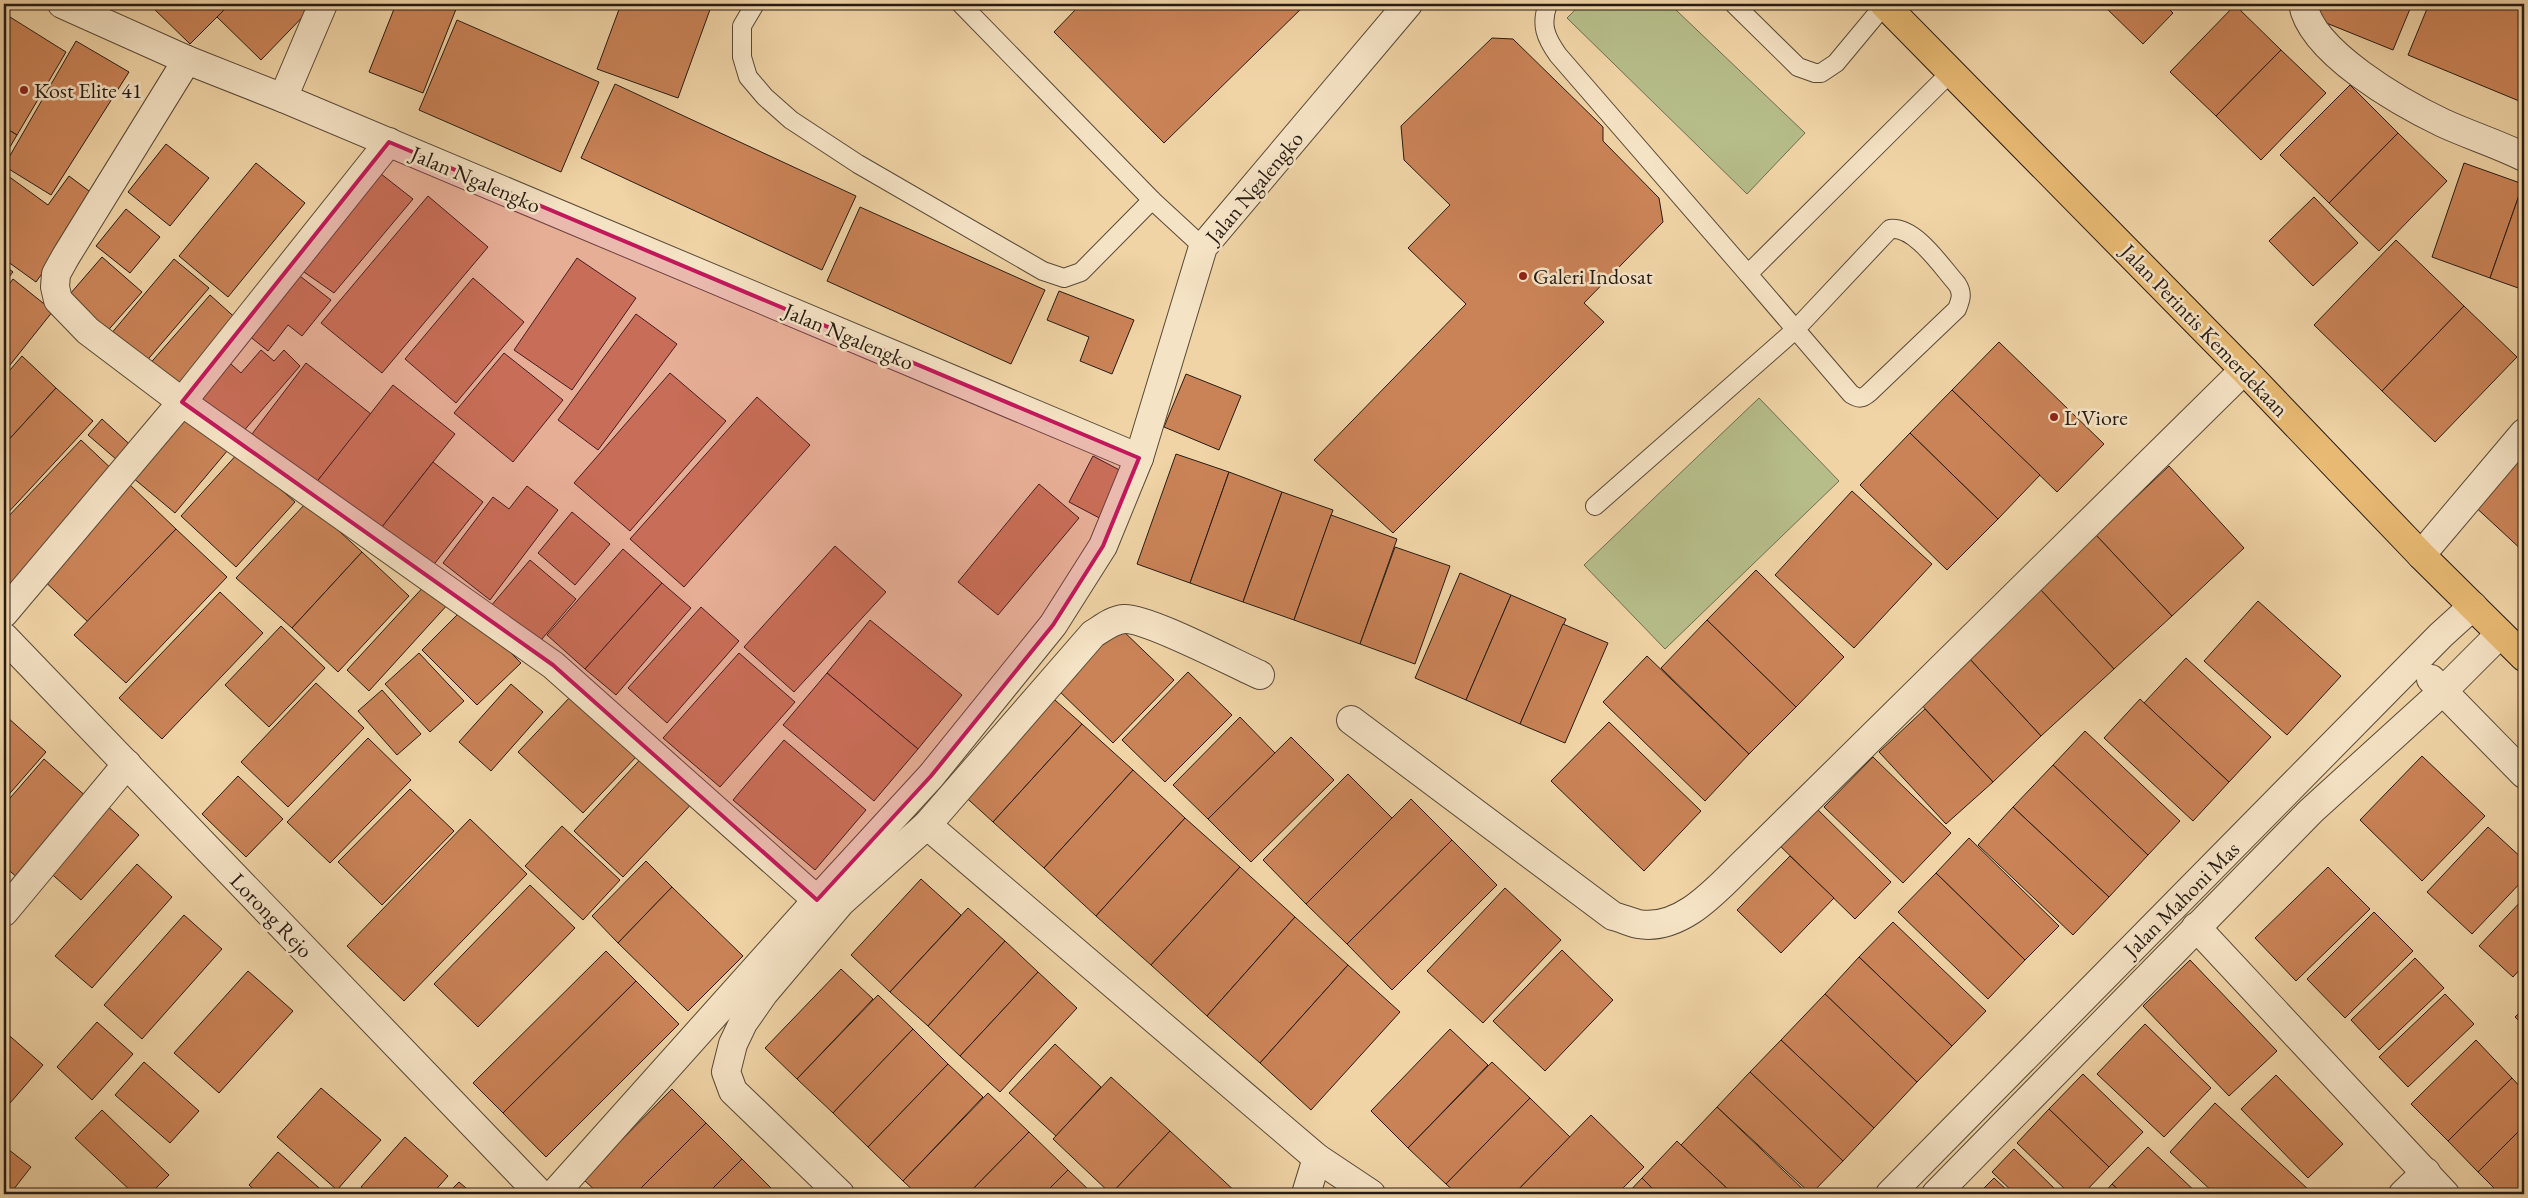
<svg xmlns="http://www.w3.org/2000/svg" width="2528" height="1198" font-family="'EB Garamond',serif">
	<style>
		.green { fill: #b6bd89; stroke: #6e6c4e }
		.building { fill: #ca8357; stroke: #261b14 }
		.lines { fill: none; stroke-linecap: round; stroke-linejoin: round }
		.lane-casing { stroke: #584938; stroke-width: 20 }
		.street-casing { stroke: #584938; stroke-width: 30 }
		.primary-casing { stroke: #261b14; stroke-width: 30 }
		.lane { stroke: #f5e3c5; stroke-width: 18 }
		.street { stroke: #f5e3c5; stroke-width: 28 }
		.primary { stroke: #e8ba73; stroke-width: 28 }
		.marked { fill: #c2185b; fill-opacity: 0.2; stroke: #c2185b; stroke-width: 4; stroke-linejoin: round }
		.poi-dot { fill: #8f2418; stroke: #f5e3c5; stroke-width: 2 }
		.labels { text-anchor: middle; stroke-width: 5; stroke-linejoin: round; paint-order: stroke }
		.poi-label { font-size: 22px; fill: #261b14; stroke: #f5e3c5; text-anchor: start }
		.street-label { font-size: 22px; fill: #261b14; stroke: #f5e3c5 }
	</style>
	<rect width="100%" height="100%" fill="#f0d4a6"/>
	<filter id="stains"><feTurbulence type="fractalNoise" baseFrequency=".004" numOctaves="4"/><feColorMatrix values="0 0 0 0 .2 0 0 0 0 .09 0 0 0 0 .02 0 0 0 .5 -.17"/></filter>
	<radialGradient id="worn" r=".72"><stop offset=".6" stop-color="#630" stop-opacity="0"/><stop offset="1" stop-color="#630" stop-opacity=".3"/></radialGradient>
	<g class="green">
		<polygon points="1581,4 1681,4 1676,10 1805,133 1747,194 1567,18"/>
		<polygon points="1759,398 1839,481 1665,649 1584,565"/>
	</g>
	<g class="building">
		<polygon points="149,4 230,4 190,44"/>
		<polygon points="230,4 315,4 261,60 217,17"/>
		<polygon points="396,4 458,4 423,93 369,72"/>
		<polygon points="621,4 712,4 678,98 597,69"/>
		<polygon points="1075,4 1306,4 1164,143 1054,32 1078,7"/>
		<polygon points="2102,4 2164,4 2173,13 2143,44"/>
		<polygon points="2320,4 2412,4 2393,50 2314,18"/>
		<polygon points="2429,4 2517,4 2524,7 2524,103 2408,55"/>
		<polygon points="2235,5 2281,50 2216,116 2170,72"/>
		<polygon points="10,17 66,52 17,135 4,127 4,27"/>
		<polygon points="457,20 599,82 561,172 419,110"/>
		<polygon points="1492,38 1513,39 1603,127 1603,141 1659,198 1663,222 1584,303 1604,322 1393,533 1314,460 1466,304 1408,248 1450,205 1404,160 1401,126"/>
		<polygon points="76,41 129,72 51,195 4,166"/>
		<polygon points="2281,50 2326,93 2261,160 2216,116"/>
		<polygon points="615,84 856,196 822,270 581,158"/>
		<polygon points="2350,85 2398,133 2329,203 2280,155"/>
		<polygon points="4,127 17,135 4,157"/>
		<polygon points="2398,133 2447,181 2379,251 2329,203"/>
		<polygon points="166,144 209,178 170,226 128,192"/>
		<polygon points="256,163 305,203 228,297 179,256"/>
		<polygon points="2464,163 2523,184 2490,278 2432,257"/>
		<polygon points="376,170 413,199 334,293 294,265"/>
		<polygon points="4,173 48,205 69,176 97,197 36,282 4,259"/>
		<polygon points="2523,184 2524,184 2524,290 2490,278"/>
		<polygon points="428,196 488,247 382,373 321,323"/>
		<polygon points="2314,197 2358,243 2313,286 2269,241"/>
		<polygon points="860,207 1045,290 1011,364 827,281"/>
		<polygon points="126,209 160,237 130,273 96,246"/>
		<polygon points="2396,240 2464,306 2382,391 2314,325"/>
		<polygon points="102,257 142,292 103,336 64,301"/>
		<polygon points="577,258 636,298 572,390 514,350"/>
		<polygon points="174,259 209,288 144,364 110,335"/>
		<polygon points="4,265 13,272 4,283"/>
		<polygon points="292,270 331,300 302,336 288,325 268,351 243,331"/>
		<polygon points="473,278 524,322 456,403 405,359"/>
		<polygon points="13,279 53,311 6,370 4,369 4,291"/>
		<polygon points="1059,291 1134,320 1112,374 1080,361 1089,337 1047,320"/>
		<polygon points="210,295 240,322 177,393 147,367"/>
		<polygon points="2464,306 2517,357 2435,442 2382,391"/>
		<polygon points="636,314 677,344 598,450 558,420"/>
		<polygon points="1999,342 2104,444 2057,492 1952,390"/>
		<polygon points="261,350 274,361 284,350 300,366 241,434 194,393 223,357 241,373"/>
		<polygon points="504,353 563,400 513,462 454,413"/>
		<polygon points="22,356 56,388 4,445 4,377"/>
		<polygon points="306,363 371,414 315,484 252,434"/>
		<polygon points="670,373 726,421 630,531 574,483"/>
		<polygon points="1186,374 1241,396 1219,450 1164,427"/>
		<polygon points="393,385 455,434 378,532 315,484"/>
		<polygon points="56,388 93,421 4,517 4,445"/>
		<polygon points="1952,390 2040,475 1998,519 1910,433"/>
		<polygon points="757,397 810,445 684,587 630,539"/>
		<polygon points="189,408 233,444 175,513 132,477"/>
		<polygon points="102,419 137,451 124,466 88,435"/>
		<polygon points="1910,433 1998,519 1947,570 1860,485"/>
		<polygon points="81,440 118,475 4,595 4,521"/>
		<polygon points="2524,442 2524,552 2470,502"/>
		<polygon points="239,452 295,502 236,567 181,516"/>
		<polygon points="1176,454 1229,472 1190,583 1137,564"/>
		<polygon points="1093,456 1129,475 1105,521 1069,502"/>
		<polygon points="433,462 483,502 428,572 378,532"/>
		<polygon points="2169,466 2244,548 2172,616 2096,535"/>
		<polygon points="1229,472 1282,492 1243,602 1190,583"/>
		<polygon points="128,483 176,529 88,622 39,576"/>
		<polygon points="1039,484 1079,518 998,615 958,582"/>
		<polygon points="527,486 558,510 490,600 443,563 493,497 509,509"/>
		<polygon points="1852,491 1932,564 1854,648 1775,575"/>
		<polygon points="1282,492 1333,510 1294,620 1243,602"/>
		<polygon points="307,502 362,552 292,628 236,578"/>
		<polygon points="572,512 610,544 575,585 538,553"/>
		<polygon points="1331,515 1397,539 1360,644 1294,620"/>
		<polygon points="176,529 227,577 126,683 74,635"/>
		<polygon points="2096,535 2172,616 2114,669 2039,588"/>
		<polygon points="835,546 886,592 794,692 744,647"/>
		<polygon points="1395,547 1450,566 1415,664 1360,644"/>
		<polygon points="623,549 662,583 585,669 547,635"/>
		<polygon points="362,552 409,596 338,672 292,628"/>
		<polygon points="530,560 576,599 536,646 490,607"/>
		<polygon points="1756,570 1844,657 1796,707 1707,620"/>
		<polygon points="1460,573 1511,595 1466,700 1415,678"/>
		<polygon points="427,583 449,603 369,691 347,670"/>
		<polygon points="662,583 691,608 616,695 585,669"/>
		<polygon points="2039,588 2114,669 2041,736 1966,655"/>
		<polygon points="220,592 263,633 162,739 119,698"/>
		<polygon points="1511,595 1566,619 1520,724 1466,700"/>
		<polygon points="2258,601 2341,676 2287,735 2204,661"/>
		<polygon points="465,607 521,663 477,705 422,650"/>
		<polygon points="701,607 739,641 667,723 628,688"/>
		<polygon points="870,620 962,695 918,749 827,673"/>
		<polygon points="1707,620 1796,707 1749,754 1661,668"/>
		<polygon points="1563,624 1608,643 1565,743 1520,724"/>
		<polygon points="281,626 325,668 269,727 225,685"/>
		<polygon points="1118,626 1174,680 1113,743 1057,689"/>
		<polygon points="419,653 464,701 430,732 385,684"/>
		<polygon points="739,653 795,702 720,787 663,738"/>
		<polygon points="1966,655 2041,736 1993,782 1917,700"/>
		<polygon points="1647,656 1749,754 1705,801 1603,702"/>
		<polygon points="2186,658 2271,737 2229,782 2144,703"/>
		<polygon points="1188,672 1232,715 1165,782 1122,740"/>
		<polygon points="827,673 918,749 874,801 783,725"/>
		<polygon points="316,683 364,728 288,807 241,762"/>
		<polygon points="511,684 543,712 491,771 459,742"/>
		<polygon points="382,690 421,734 397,755 358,711"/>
		<polygon points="1047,693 1082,724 993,822 959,791"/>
		<polygon points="572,695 637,756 583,813 518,752"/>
		<polygon points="2140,699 2229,782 2193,821 2104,738"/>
		<polygon points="1925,709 1993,782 1946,824 1879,752"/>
		<polygon points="7,717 46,752 4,800 4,721"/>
		<polygon points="1240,717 1275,753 1208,819 1173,785"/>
		<polygon points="1609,722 1701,811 1644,871 1551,781"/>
		<polygon points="1082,724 1133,770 1044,868 993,822"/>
		<polygon points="2085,731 2180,821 2148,855 2053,765"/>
		<polygon points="1291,737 1334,780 1251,862 1208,819"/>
		<polygon points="368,738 411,780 330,863 287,822"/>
		<polygon points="784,740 866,810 815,870 733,800"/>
		<polygon points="648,751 698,797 623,877 574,831"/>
		<polygon points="2422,756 2485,816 2422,881 2360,820"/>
		<polygon points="1873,757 1951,833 1903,883 1824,807"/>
		<polygon points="44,759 89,799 19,879 4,866 4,805"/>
		<polygon points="2053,765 2148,855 2109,897 2013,807"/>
		<polygon points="1133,770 1185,818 1096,916 1044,868"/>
		<polygon points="1348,774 1392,818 1306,904 1263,860"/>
		<polygon points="238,776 283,819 246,857 202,814"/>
		<polygon points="410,789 454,831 382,905 338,862"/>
		<polygon points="1411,799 1452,840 1347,944 1306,904"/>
		<polygon points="104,803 139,835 81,900 46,869"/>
		<polygon points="1811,803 1891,882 1855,919 1775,841"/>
		<polygon points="2013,807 2109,897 2073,935 1978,845"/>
		<polygon points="1185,818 1240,867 1151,965 1096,916"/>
		<polygon points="470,819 527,874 404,1001 347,946"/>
		<polygon points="562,826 620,880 583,920 525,866"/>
		<polygon points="2488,827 2524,860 2524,879 2472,934 2427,892"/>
		<polygon points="1969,838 2059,926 2025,960 1936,873"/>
		<polygon points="1452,840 1497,885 1392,990 1347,944"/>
		<polygon points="1790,856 1834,898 1781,953 1737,910"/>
		<polygon points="646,861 672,887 618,943 592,916"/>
		<polygon points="137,864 172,897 92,988 55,956"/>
		<polygon points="1240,867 1295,917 1207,1016 1151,965"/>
		<polygon points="2328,867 2370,909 2296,981 2255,938"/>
		<polygon points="1936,873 2025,960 1988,999 1898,912"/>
		<polygon points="921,879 961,915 890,992 851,955"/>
		<polygon points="530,885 575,928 478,1027 434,984"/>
		<polygon points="672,887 743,956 688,1011 618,943"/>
		<polygon points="1505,888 1561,940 1483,1023 1427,971"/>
		<polygon points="2524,898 2524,965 2513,977 2479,946"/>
		<polygon points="968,908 1005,941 928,1026 890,992"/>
		<polygon points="2374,912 2413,951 2345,1018 2307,979"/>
		<polygon points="184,915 222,949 142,1039 104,1005"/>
		<polygon points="1295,917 1348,965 1260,1063 1207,1016"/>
		<polygon points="1893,922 1986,1011 1952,1046 1859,957"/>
		<polygon points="1005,941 1038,972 960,1056 928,1026"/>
		<polygon points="1562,950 1613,1000 1545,1071 1493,1021"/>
		<polygon points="606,951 636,981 503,1113 473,1083"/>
		<polygon points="1859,957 1952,1046 1917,1082 1825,994"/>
		<polygon points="2415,958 2444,988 2379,1050 2351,1020"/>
		<polygon points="2190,960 2277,1051 2229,1096 2143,1006"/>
		<polygon points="1348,965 1400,1012 1311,1110 1260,1063"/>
		<polygon points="841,969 873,999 797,1079 765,1048"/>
		<polygon points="248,971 293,1011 219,1093 174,1053"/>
		<polygon points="1038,972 1077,1008 1000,1092 960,1056"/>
		<polygon points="636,981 679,1024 546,1157 503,1113"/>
		<polygon points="1825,994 1917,1082 1874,1128 1781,1040"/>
		<polygon points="2445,994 2474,1024 2408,1087 2379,1057"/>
		<polygon points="878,995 913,1029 833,1113 797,1079"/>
		<polygon points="2524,1008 2524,1026 2515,1017"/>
		<polygon points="97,1022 133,1054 92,1100 57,1067"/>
		<polygon points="2145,1024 2211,1088 2164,1137 2097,1074"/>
		<polygon points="913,1029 948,1064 868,1147 833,1113"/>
		<polygon points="1450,1029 1488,1065 1408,1148 1371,1111"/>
		<polygon points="4,1031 43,1065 4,1110"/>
		<polygon points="1781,1040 1874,1128 1843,1161 1750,1072"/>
		<polygon points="2476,1040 2512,1078 2448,1141 2411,1104"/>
		<polygon points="1055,1044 1101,1087 1056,1136 1009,1093"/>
		<polygon points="144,1062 199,1111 170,1143 115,1095"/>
		<polygon points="1492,1062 1530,1098 1446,1184 1408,1148"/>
		<polygon points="948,1064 983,1097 903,1181 868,1147"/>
		<polygon points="1750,1072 1843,1161 1811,1194 1717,1107"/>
		<polygon points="2083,1074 2143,1132 2109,1167 2049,1109"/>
		<polygon points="2276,1075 2343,1144 2308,1178 2241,1109"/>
		<polygon points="1111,1077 1170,1131 1111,1194 1053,1139"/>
		<polygon points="2512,1078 2524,1091 2524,1126 2478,1172 2448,1141"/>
		<polygon points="321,1088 381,1140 337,1190 277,1137"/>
		<polygon points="672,1089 706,1123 635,1194 599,1194 583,1179"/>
		<polygon points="988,1093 1029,1132 968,1194 917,1194 903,1181"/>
		<polygon points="1530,1098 1570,1137 1514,1194 1457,1194 1446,1184"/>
		<polygon points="2215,1103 2310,1191 2308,1194 2215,1194 2170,1152"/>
		<polygon points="1717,1107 1808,1194 1733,1194 1681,1145"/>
		<polygon points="2049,1109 2109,1167 2083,1194 2070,1194 2017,1143"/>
		<polygon points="102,1110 169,1175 150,1194 134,1194 75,1138"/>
		<polygon points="1591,1115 1644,1167 1617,1194 1514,1194"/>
		<polygon points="706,1123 742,1159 707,1194 635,1194"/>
		<polygon points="2524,1126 2524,1194 2500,1194 2478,1172"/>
		<polygon points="1170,1131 1238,1194 1111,1194"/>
		<polygon points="1029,1132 1068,1170 1044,1194 968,1194"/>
		<polygon points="405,1137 448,1176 432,1194 369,1194 361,1187"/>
		<polygon points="1677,1141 1681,1145 1733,1194 1658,1194 1642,1178"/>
		<polygon points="4,1146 31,1167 10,1194 4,1194"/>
		<polygon points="2148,1147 2198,1194 2123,1194 2112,1184"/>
		<polygon points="2014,1149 2060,1194 2015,1194 1992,1172"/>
		<polygon points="278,1152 326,1194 259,1194 249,1185"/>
		<polygon points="742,1159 775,1192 773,1194 707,1194"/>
		<polygon points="1068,1170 1093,1194 1044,1194"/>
		<polygon points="1642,1178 1658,1194 1627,1194"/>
		<polygon points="1994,1178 2011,1194 1978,1194"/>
		<polygon points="459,1182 473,1194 447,1194"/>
		<polygon points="2112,1184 2123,1194 2103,1194"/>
	</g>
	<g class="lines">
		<defs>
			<g id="lane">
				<polyline points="755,4 742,26 742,57 748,77 765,97 791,120 858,164 1043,271 1064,278 1081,272 1152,200"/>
				<polyline points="961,4 1152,200 1203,247"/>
				<path d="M1548,4C1540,25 1546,38 1558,55L1748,274L1952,71"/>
				<polyline points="1734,4 1798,67 1815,73 1821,73 1836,63 1885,4"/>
				<path d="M1595,506L1795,330L1890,229C1915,226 1941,266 1957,284C1963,293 1961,299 1957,309L1869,393C1862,399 1859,399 1851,394L1748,274"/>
			</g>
			<g id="street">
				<polyline points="62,4 187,60 283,98 1139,458"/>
				<path d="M2303,4C2311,52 2401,103 2443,123C2469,135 2498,144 2524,157"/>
				<polyline points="187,60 66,256 56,274 55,287 58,300 88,331 182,402 553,665 817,900"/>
				<polyline points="283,98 323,4"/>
				<polyline points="2421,555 2524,433"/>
				<polyline points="4,613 182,402 389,142"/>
				<polyline points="4,637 540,1194"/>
				<polyline points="2431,679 2524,774"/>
				<path d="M1351,720L1613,916C1621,918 1630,922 1638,924C1684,932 1721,884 1750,857L2244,370"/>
				<polyline points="927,825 1317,1158 1371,1194"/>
				<polyline points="4,912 127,764"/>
				<polyline points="2196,927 2445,1194"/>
				<polyline points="554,1194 817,900 931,776 1053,625 1103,546 1139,458 1203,247 1408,4"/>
				<path d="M840,1194L733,1091L726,1072L733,1044L743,1023L764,993L841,902L927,825L1093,634C1103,628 1112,620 1124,619C1146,617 1235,664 1260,675"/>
				<polyline points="1306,1194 1317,1158"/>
				<polyline points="1890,1194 2441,635 2473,606"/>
				<polyline points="1936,1194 2311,811 2443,691 2500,634"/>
				<polyline points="2403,1194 2426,1172"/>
			</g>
			<polyline id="primary" points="1884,4 2244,370 2421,555 2524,657"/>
		</defs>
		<use href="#lane" class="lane-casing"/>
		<use href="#street" class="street-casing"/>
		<use href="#primary" class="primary-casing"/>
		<use href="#lane" class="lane"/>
		<use href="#street" class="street"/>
		<use href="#primary" class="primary"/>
	</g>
	<path class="marked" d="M389,142L1139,458L1103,546L1053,625L931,776L817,900L553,665L182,402Z"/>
	<g class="poi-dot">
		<circle cx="24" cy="90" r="5"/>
		<circle cx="1523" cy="276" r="5"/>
		<circle cx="2054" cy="417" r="5"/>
	</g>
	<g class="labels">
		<g class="poi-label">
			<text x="34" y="98">Kost Elite 41</text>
			<text x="1533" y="284">Galeri Indosat</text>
			<text x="2064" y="425">L'Viore</text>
		</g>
		<g class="street-label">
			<text transform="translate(476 179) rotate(23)" y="8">Jalan Ngalengko</text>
			<text transform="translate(1254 187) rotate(-50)" y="8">Jalan Ngalengko</text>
			<text transform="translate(2205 330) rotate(46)" y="8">Jalan Perintis Kemerdekaan</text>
			<text transform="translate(849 336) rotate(23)" y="8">Jalan Ngalengko</text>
			<text transform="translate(2181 899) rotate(-45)" y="8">Jalan Mahoni Mas</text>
			<text transform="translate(272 915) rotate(46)" y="8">Lorong Rejo</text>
		</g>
	</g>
	<rect width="2528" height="1198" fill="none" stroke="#f0d4a6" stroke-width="20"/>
	<rect x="5" y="5" width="2518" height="1188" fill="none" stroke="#261b14" stroke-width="2.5"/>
	<rect x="10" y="10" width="2508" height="1178" fill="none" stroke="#261b14"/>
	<rect width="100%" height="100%" filter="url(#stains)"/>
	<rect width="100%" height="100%" fill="url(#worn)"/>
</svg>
